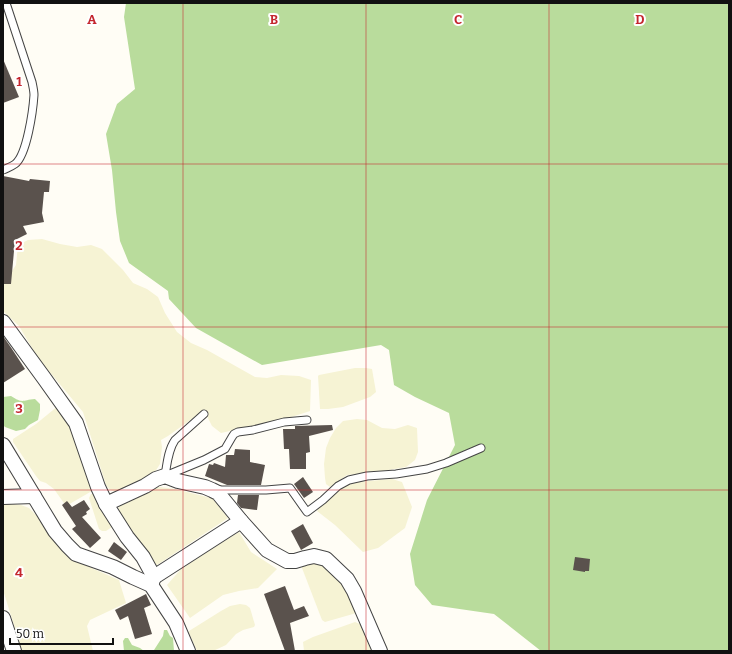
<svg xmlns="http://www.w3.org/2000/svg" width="732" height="654" font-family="Bitter,serif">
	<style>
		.farmland { fill: #f6f3d4 }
		.forest { fill: #b9dc9c }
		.building { fill: #5a524d }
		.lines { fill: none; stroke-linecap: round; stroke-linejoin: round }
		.service-casing { stroke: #444; stroke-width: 9 }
		.minor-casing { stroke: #444; stroke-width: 16 }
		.service { stroke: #fff; stroke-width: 7 }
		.minor { stroke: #fff; stroke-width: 14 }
		.grid { fill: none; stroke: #c4262e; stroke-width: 1; stroke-opacity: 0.55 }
		.grid-label { font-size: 13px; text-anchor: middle; font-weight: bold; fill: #c4262e; stroke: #fff; stroke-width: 4; stroke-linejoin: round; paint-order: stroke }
	</style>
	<rect width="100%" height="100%" fill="#fffdf5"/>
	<g class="farmland">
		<polygon points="42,239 60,244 77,247 91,245 102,249 123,270 133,283 147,289 158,297 165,313 177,332 191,343 207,350 255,377 267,378 281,375 299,376 311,380 310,411 304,413 288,418 221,433 212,426 207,416 203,411 168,436 161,440 162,447 160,464 153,475 118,492 110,490 106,485 83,412 38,358 19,326 3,311 3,281 8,277 16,265 18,245 28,240"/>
		<polygon points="355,368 366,368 372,369 376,392 370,397 343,407 328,409 320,409 318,376 319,375"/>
		<polygon points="58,406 70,423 92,491 66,506 54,489 46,483 40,481 36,476 13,442 13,439 36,424"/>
		<polygon points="357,419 367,420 382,428 395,429 408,425 417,428 418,452 415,460 406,467 377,472 347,475 330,487 326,484 325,478 324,464 326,448 330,438 336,428 343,421"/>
		<polygon points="392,479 402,482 412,507 405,528 378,548 363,552 335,525 317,511 320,506 345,486 357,482"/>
		<polygon points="160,487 175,489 211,498 213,499 228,518 157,565 154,564 118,513 119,504 154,488"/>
		<polygon points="91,494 93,494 96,495 112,524 112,527 106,531 102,531 99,529 89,498"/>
		<polygon points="3,503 21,505 29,508 41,520 64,553 71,559 119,580 126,603 90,620 87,626 93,651 22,651 3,590"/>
		<polygon points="239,532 251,552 277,569 258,588 239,591 223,595 190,618 167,585 181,569 218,545"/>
		<polygon points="317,562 329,567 339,579 351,596 356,613 353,614 325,622 322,620 302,568 303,563"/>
		<polygon points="240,604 246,605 250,608 255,625 254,627 243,630 236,634 226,645 213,651 197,651 189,633 189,631 221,611 230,606"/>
		<polygon points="355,622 360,624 363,626 371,651 304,651 303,642 313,637"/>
	</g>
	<g class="forest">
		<polygon points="126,3 729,3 729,651 541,651 494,614 432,605 415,585 410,554 427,500 455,445 449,413 415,397 394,385 389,350 381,345 262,365 196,328 169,299 168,291 129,263 120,241 116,212 112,170 106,134 117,104 135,89 124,17"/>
		<path d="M11,396C23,404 22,400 35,399L40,404V410L38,420L29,425L25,429L16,431L5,427L3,425V397Z"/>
		<polygon points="164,630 167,630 170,636 173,638 174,651 152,651 154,650 163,636"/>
		<polygon points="125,638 128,638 132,645 140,648 144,651 124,651 123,641"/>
	</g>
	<g class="building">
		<polygon points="3,59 19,97 3,103"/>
		<polygon points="3,176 29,181 30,179 50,181 49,192 44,192 42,213 44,222 23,226 27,234 15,240 11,284 3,284"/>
		<polygon points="3,336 12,349 25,369 3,383"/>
		<polygon points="332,425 333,430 309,436 310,452 306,453 306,469 290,469 289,449 284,449 283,429 295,429 295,426"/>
		<polygon points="235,449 250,450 250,462 265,465 261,485 227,485 205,476 209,464 213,465 214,463 225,467 226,455 234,455"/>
		<polygon points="303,477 313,492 304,498 294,484"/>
		<polygon points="238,495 259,495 257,510 241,508 237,503"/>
		<polygon points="84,500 90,509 86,512 87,514 82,517 101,538 90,548 72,529 76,526 62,505 67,501 72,507"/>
		<polygon points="303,524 313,543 301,550 291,531"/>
		<polygon points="114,542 127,552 121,560 108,551"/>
		<polygon points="575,557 590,559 589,571 585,571 585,572 573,570"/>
		<polygon points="285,586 294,610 304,606 309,616 290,623 295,651 285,651 264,594"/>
		<polygon points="146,594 151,605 144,608 152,634 135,639 128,616 120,620 115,610"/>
	</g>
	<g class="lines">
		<defs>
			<g id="service">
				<path d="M3,170C7,168 11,167 15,164C27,155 33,110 34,95C34,91 33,87 32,82L6,3"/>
				<polyline points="165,476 204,460 225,449 232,437 234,434 238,432 253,430 284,422 307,420"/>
				<path d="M165,476C167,464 168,450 175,440L204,414"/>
				<polyline points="217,490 266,490 290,488 307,512 323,500 338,486 349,480 367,476 396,474 427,469 446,463 481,448"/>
			</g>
			<g id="minor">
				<polyline points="3,322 44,378 76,423 98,487 106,504 127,537 143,557 154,577 151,585"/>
				<polyline points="3,445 55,531 67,545 76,554 113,567 133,577 151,585 176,623 188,651"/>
				<polyline points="3,497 34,496"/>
				<polyline points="106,504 145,486 156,479 165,476 178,481 205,487 212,490 218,493 241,521 267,550 287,561 295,561 305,558 314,556 326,559 347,579 354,591 380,651"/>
				<polyline points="154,577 241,521"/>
				<polyline points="3,618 14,651"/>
			</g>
		</defs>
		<use href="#service" class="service-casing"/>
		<use href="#minor" class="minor-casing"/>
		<use href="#service" class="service"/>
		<use href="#minor" class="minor"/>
	</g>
	<path class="grid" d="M183,3V651M366,3V651M549,3V651M3,164H729M3,327H729M3,490H729"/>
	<g class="grid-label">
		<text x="92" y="24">A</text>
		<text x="274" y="24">B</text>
		<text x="458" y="24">C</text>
		<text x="640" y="24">D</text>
		<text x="19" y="86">1</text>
		<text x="19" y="250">2</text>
		<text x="19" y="413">3</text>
		<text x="19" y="577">4</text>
	</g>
	<rect width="732" height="654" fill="none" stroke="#111111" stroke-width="8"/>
	<path d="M10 638v6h103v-6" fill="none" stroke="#111111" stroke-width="2"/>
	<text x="16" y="638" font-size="12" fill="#111111" stroke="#ffffff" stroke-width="3" paint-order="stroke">50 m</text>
</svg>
